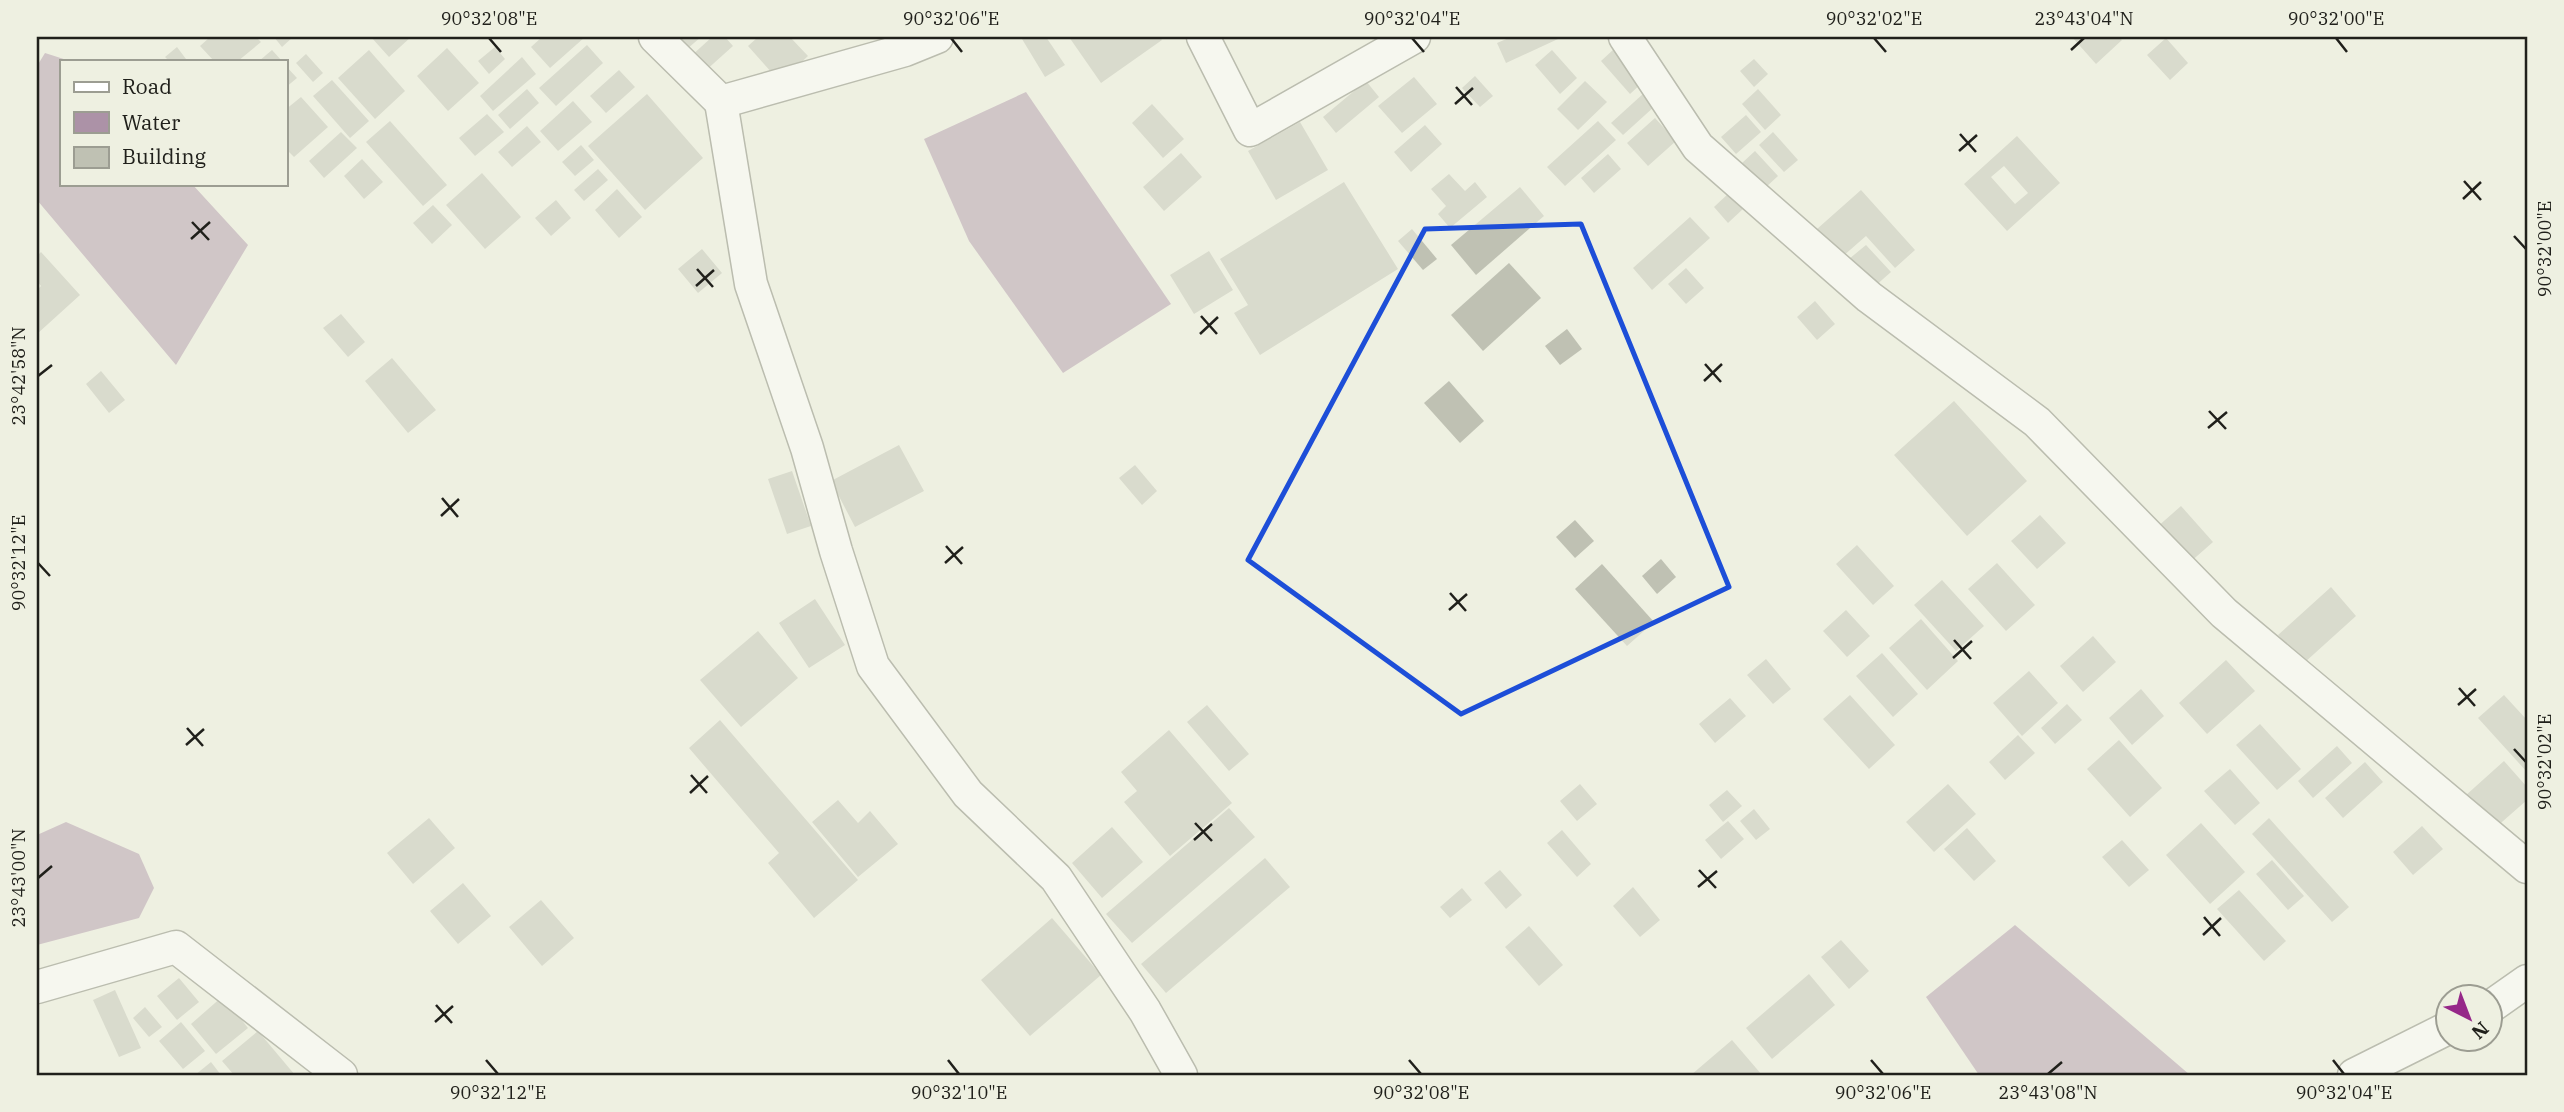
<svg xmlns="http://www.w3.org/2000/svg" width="2564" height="1112" font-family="'IBM Plex Serif',serif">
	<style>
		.water { fill: #ac92a7 }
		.building { fill: #bfc1b3; fill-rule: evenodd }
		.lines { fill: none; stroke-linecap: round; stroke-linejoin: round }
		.street-casing { stroke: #7c7e71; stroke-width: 35 }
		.street { stroke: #fff; stroke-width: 32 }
		.marked { fill: none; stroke: #1d4ed8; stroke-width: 5; stroke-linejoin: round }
		.ticks { fill: none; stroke: #20201b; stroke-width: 2.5 }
		.neatline { fill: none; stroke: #20201b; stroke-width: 2.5 }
		.ticks-label { font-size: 18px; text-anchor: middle; fill: #20201b }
	</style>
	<rect width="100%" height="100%" fill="#eef0e1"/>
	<g class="water">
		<polygon points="45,53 70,61 61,61 61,184 192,184 248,245 176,365 37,200 37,66"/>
		<polygon points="1026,92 1171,304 1063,373 969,241 924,139"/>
		<polygon points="66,822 139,854 154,888 139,918 37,945 37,835"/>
		<polygon points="2015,925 2190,1075 1979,1075 1926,997"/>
	</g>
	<g class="building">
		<polygon points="210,37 256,37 261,42 238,61 214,61 200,46"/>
		<polygon points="274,37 293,37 282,47"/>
		<polygon points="371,37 411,37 389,57"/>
		<polygon points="542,37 585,37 550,68 531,47"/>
		<polygon points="676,37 701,37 687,49"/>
		<polygon points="712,37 725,37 733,46 704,72 690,57"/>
		<polygon points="758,37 790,37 808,56 780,82 748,46"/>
		<polygon points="1026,37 1046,37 1065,65 1045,77 1022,39"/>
		<polygon points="1069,37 1160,37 1162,40 1101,83"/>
		<polygon points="1511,37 1557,37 1558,39 1506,63 1497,43"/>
		<polygon points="2072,37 2119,37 2122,40 2096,64"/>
		<polygon points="2166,38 2188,63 2170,80 2147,55"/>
		<polygon points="587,45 603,63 556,106 539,88"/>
		<polygon points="177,47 186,59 184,61 169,61 165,57"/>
		<polygon points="495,47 505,59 489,74 478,61"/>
		<polygon points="447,48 479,83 448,111 417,76"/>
		<polygon points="1614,49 1643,82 1630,94 1601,61"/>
		<polygon points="272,50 282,61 259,61"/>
		<polygon points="369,50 405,91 375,119 338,78"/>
		<polygon points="1552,50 1577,78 1560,94 1535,65"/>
		<polygon points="306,54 323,73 313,82 296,63"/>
		<polygon points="522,57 536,74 493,111 480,96"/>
		<polygon points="1754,59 1768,74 1754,87 1740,71"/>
		<polygon points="285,65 297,78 285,88"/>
		<polygon points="619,70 635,87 606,113 590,96"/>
		<polygon points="1475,76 1493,96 1480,107 1462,88"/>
		<polygon points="1414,77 1437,104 1402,133 1378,106"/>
		<polygon points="332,80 369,121 350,138 313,96"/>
		<polygon points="1366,81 1379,97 1336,133 1323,117"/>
		<polygon points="1585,81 1607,102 1578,130 1557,109"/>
		<polygon points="527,89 539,103 510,129 498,115"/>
		<polygon points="1758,89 1781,115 1765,130 1742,104"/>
		<polygon points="1644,93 1655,106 1623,135 1611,123"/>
		<polygon points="647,94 703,158 645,210 588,146"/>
		<polygon points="301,97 328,127 294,157 285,148 285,110"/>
		<polygon points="573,101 592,122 558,151 540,131"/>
		<polygon points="1152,104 1184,139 1163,158 1132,123"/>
		<polygon points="487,114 504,132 475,156 459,138"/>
		<polygon points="1746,115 1761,132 1736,154 1721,137"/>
		<polygon points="1655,118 1676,141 1648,166 1627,143"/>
		<polygon points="390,121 447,185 423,206 366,142"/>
		<polygon points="1598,121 1616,140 1565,186 1547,167"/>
		<polygon points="1300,122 1328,170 1276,200 1248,151"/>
		<polygon points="1425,125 1442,144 1411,172 1394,152"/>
		<polygon points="527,126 541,142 512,167 498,152"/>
		<polygon points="341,132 357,148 324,178 309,161"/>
		<polygon points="1773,132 1798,160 1784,172 1759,145"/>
		<path d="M2017,136L2060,183L2007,231L1964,184ZM2004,166L2028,193L2015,204L1991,177Z"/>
		<polygon points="581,145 594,160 575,176 562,162"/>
		<polygon points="1755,151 1778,176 1765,188 1742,163"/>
		<polygon points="1181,153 1202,177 1164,211 1143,187"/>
		<polygon points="1608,154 1621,169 1594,193 1581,178"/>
		<polygon points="362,159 383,182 364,199 344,176"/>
		<polygon points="598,169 608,180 584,201 574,190"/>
		<polygon points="482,173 521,217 485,249 446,205"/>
		<polygon points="1449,174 1465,191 1475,182 1487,197 1450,228 1438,214 1446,206 1431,189"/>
		<polygon points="1344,182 1398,269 1260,355 1234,313 1248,305 1220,259"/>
		<polygon points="1520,187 1544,216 1476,275 1451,245"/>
		<polygon points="617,189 642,217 619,238 595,210"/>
		<polygon points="1861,190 1915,250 1895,268 1866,236 1842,257 1817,229"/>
		<polygon points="1730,192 1744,208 1728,223 1714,207"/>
		<polygon points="556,200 571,218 551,236 535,218"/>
		<polygon points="433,205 452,225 432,244 413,223"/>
		<polygon points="1690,217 1710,238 1652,290 1633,268"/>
		<polygon points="1412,229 1437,259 1423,270 1398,241"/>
		<polygon points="1866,245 1891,272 1874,287 1849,259"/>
		<polygon points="702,249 722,273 698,293 678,269"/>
		<polygon points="1209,251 1233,290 1194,314 1170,275"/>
		<polygon points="41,252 80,295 37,334 37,290 41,286 37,281 37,256"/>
		<polygon points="1509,263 1541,298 1483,351 1451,315"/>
		<polygon points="1686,268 1704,288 1686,304 1668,284"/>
		<polygon points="1815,301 1835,324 1817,340 1797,317"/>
		<polygon points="341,314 365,342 348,357 323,328"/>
		<polygon points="1567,329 1582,349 1560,365 1545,346"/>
		<polygon points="392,358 436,410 408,433 365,381"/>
		<polygon points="101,371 125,400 109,413 86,384"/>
		<polygon points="1449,381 1484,421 1460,443 1424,403"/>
		<polygon points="1954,401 2027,481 1967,536 1894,455"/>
		<polygon points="899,445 924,491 855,527 831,481"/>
		<polygon points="1135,465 1157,491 1142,505 1119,478"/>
		<polygon points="792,471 811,526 787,534 768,479"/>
		<polygon points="2181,506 2213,542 2188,564 2156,528"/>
		<polygon points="2040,515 2066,543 2037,569 2011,541"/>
		<polygon points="1575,520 1594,541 1575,558 1556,537"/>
		<polygon points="1857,545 1894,586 1873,605 1836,564"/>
		<polygon points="1661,559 1676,577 1657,594 1642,576"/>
		<polygon points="1997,563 2035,605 2006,631 1968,589"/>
		<polygon points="1602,564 1654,622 1627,646 1575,589"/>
		<polygon points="1942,580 1984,626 1956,651 1914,605"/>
		<polygon points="2331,587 2356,616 2304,663 2278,635"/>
		<polygon points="815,599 845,645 809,668 779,623"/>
		<polygon points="1846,610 1870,636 1847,657 1823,631"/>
		<polygon points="1921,619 1958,661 1927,690 1889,648"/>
		<polygon points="758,631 798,678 741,727 700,680"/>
		<polygon points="2093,636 2116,662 2083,692 2060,666"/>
		<polygon points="1882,653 1918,694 1893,717 1856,676"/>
		<polygon points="1766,659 1791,689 1773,704 1747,675"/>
		<polygon points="2226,660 2255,691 2207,734 2179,703"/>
		<polygon points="2029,671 2058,703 2022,736 1993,703"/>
		<polygon points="2141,689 2164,716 2132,745 2109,718"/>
		<polygon points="1850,695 1895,745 1869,769 1823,719"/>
		<polygon points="2504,695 2527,720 2527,772 2478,718"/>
		<polygon points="1730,698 1746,716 1715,743 1699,724"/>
		<polygon points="2067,704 2082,720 2055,744 2041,728"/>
		<polygon points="1207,705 1249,754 1229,771 1187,722"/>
		<polygon points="720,720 858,880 814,918 768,863 779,853 689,748"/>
		<polygon points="2260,724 2301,769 2277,790 2236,745"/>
		<polygon points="1169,730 1232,803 1170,856 1124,802 1137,791 1121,772"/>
		<polygon points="2018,735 2035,753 2005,780 1989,762"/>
		<polygon points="2119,740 2162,788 2130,817 2087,769"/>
		<polygon points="2337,746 2352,763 2313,798 2298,781"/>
		<polygon points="2504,761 2527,787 2527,800 2494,829 2465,796"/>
		<polygon points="2365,762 2383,782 2343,818 2325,798"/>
		<polygon points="2230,769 2260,803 2235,825 2204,791"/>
		<polygon points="1580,784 1597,804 1577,821 1560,801"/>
		<polygon points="1948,784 1976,814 1934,852 1906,822"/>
		<polygon points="1727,790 1742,806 1723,822 1709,805"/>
		<polygon points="838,800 858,823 870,811 898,844 858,877 812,822"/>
		<polygon points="1229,808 1255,837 1132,943 1106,914"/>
		<polygon points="1754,809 1770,829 1756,840 1740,821"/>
		<polygon points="429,818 455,848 413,884 387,853"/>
		<polygon points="2269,818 2349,907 2332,922 2252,834"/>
		<polygon points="1728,821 1744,839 1721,859 1705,840"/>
		<polygon points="2201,823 2245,872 2210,904 2166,855"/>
		<polygon points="2422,826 2443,849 2413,875 2393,852"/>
		<polygon points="1112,827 1143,862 1102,898 1072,863"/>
		<polygon points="1967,828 1996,861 1974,881 1944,849"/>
		<polygon points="1562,830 1591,864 1577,877 1547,843"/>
		<polygon points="2122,840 2149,870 2129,887 2102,857"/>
		<polygon points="1265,858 1290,887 1166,993 1141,964"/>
		<polygon points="2272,860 2304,896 2288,910 2256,874"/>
		<polygon points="1500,870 1522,895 1506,909 1484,883"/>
		<polygon points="463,883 491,916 458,944 430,911"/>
		<polygon points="1633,887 1660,920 1640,937 1613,906"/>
		<polygon points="1462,888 1472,900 1450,918 1440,907"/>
		<polygon points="2239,890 2286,941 2264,961 2217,909"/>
		<polygon points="541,900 574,938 542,966 509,927"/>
		<polygon points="1052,918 1101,975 1030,1036 981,980"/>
		<polygon points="1529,926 1563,965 1539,986 1505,947"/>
		<polygon points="1841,940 1869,971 1849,989 1821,957"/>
		<polygon points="1809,974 1835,1005 1772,1059 1746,1028"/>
		<polygon points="179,978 199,1002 177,1020 157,996"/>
		<polygon points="115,990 141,1048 119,1057 93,1000"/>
		<polygon points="223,996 248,1028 216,1054 191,1024"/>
		<polygon points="145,1007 162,1027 149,1037 133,1018"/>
		<polygon points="181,1022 205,1051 183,1069 159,1041"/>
		<polygon points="258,1031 295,1075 234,1075 222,1061"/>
		<polygon points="1732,1040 1762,1075 1691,1075"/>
		<polygon points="211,1062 221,1075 195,1075"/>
	</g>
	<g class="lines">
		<defs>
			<g id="street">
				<polyline points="655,37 721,102 905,50 937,37"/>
				<polyline points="1203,37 1250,130 1414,37"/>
				<polyline points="1625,37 1698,147 1869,297 2037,422 2224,613 2527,867"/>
				<polyline points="721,102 751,284 807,448 836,551 873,666 968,794 1056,878 1145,1011 1181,1075"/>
				<polyline points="37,987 176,947 341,1075"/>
				<polyline points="2490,1007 2527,981"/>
				<polyline points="2354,1075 2448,1028"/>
			</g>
		</defs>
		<use href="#street" class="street-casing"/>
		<use href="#street" class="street"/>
	</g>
	<path d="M0 0H2564V1112H0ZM1581,224L1729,587L1461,714L1248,560L1425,229Z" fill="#eef0e1" fill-opacity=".55" fill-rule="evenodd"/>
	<path class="marked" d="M1581,224L1729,587L1461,714L1248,560L1425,229Z"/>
	<path class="ticks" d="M489,38L501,52M951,38L962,52M1412,38L1424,52M1874,38L1886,52M2336,38L2347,52M2071,50L2084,38M1456,87L1472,105M1455,104L1473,88M1960,134L1976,152M1959,151L1977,135M2464,181L2481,200M2463,199L2481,182M192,222L209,240M2514,236L2526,249M191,239L210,222M697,269L713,287M696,286L714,270M1201,316L1217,334M1200,334L1218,317M1705,364L1721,382M38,376L52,365M1704,381L1722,364M2209,411L2226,429M2208,428L2227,412M442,498L458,517M441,516L459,499M946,546L962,564M38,563L50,576M945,563L963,547M1450,593L1466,611M1449,610L1467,594M1954,640L1971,659M1953,658L1972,641M2459,688L2475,706M2458,705L2476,689M187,728L203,746M186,745L204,729M2514,749L2526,762M691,775L707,793M690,793L708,776M1195,823L1212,841M1194,840L1212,824M1699,870L1716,888M38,878L52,866M1698,887L1717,871M2204,917L2220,936M2203,935L2221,918M436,1005L452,1023M435,1022L453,1006M486,1060L498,1074M948,1060L959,1074M1409,1060L1421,1074M1871,1060L1883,1074M2333,1060L2344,1074M2048,1074L2062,1062"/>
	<rect width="2564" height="1112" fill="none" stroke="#eef0e1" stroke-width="77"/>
	<rect x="60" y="60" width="228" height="126" fill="#eef0e1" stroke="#9c9d92" stroke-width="2"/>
	<rect x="74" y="82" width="35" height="10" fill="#ffffff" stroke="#9c9d92" stroke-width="2"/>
	<text x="122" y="94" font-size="21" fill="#20201b">Road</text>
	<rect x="74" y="112" width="35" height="21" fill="#ac92a7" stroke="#9c9d92" stroke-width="2"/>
	<text x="122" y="130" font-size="21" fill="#20201b">Water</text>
	<rect x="74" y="147" width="35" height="21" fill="#bfc1b3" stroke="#9c9d92" stroke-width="2"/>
	<text x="122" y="164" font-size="21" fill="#20201b">Building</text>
	<g transform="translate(2469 1018) rotate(138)"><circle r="33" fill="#eef0e1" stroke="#9c9d92" stroke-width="2"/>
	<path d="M0-5L12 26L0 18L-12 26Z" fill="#962889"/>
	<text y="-10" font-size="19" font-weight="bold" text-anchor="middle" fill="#20201b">N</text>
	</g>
	<rect x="38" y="38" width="2488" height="1036" class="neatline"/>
	<g class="ticks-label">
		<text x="489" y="25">90°32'08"E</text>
		<text x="951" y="25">90°32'06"E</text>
		<text x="1412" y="25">90°32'04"E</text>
		<text x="1874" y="25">90°32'02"E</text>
		<text x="2084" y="25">23°43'04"N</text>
		<text x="2336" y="25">90°32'00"E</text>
		<text transform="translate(2545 249) rotate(-90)" y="6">90°32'00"E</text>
		<text transform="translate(19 376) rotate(-90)" y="6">23°42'58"N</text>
		<text transform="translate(19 563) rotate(-90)" y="6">90°32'12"E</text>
		<text transform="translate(2545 762) rotate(-90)" y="6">90°32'02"E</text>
		<text transform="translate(19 878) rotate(-90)" y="6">23°43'00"N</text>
		<text x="498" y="1099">90°32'12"E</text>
		<text x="959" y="1099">90°32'10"E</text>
		<text x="1421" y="1099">90°32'08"E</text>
		<text x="1883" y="1099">90°32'06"E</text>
		<text x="2048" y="1099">23°43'08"N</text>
		<text x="2344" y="1099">90°32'04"E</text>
	</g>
</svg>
